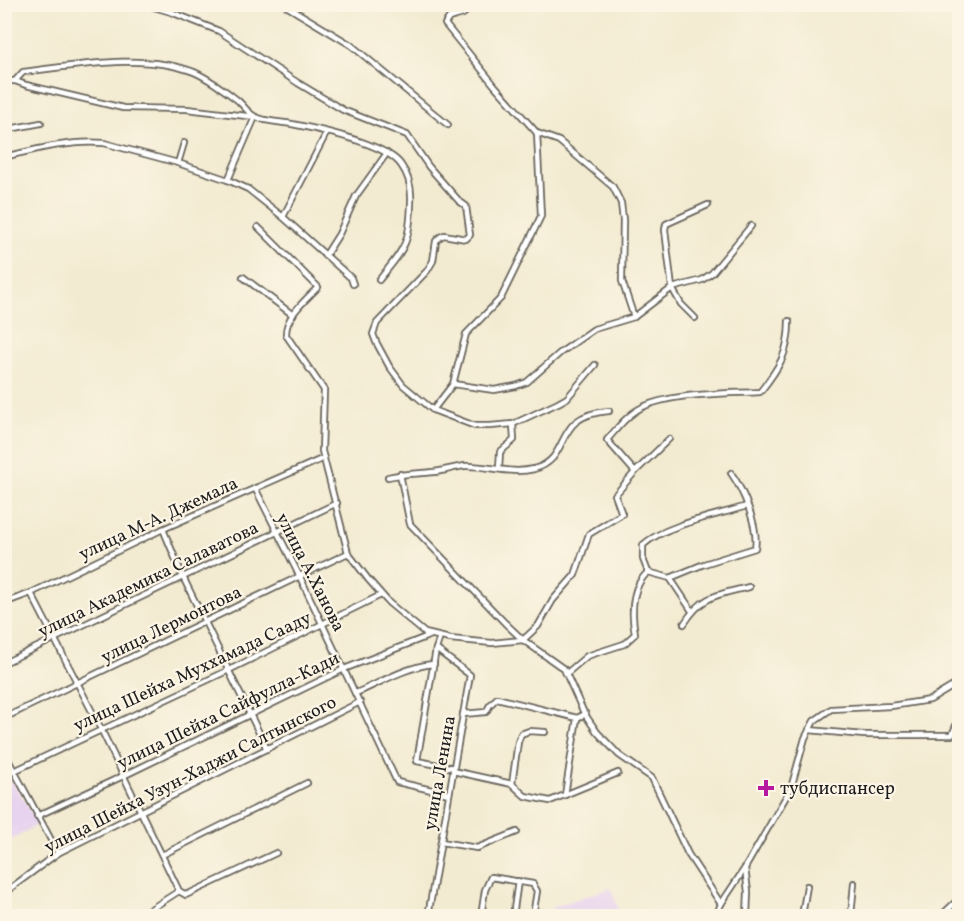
<svg xmlns="http://www.w3.org/2000/svg" width="964" height="921" font-family="Vollkorn,serif">
	<style>
		.built { fill: #e7d2ef }
		.lines { fill: none; stroke-linecap: round; stroke-linejoin: round }
		.street-casing { stroke: #67645b; stroke-width: 8 }
		.street { stroke: #fff; stroke-width: 4.5 }
		.poi-dot { fill: #b5179e; stroke: #fcf5e5; stroke-width: 2 }
		.labels { text-anchor: middle; stroke-width: 4.5; stroke-linejoin: round; paint-order: stroke }
		.street-label { font-size: 18px; fill: #1c1c1c; stroke: #fcf5e5 }
		.poi-label { font-size: 18px; fill: #1c1c1c; stroke: #fcf5e5; text-anchor: start }
	</style>
	<rect width="100%" height="100%" fill="#fcf5e5"/>
	<filter id="ink" filterUnits="userSpaceOnUse"><feTurbulence type="fractalNoise" baseFrequency=".0167" numOctaves="2"/><feDisplacementMap in="SourceGraphic" scale="12" xChannelSelector="R" yChannelSelector="G"/><feConvolveMatrix kernelMatrix="1 2 1 2 8 2 1 2 1" color-interpolation-filters="sRGB"/></filter>
	<filter id="wash" filterUnits="userSpaceOnUse"><feTurbulence type="fractalNoise" baseFrequency=".008" numOctaves="4" result="noise"/><feDisplacementMap in="SourceGraphic" scale="24" xChannelSelector="R" yChannelSelector="G"/><feGaussianBlur stdDeviation="1.35" result="paint"/><feColorMatrix in="noise" values="0 0 0 0 0 0 0 0 0 0 0 0 0 0 0 0 0 1.4 0 .05"/><feComposite in="paint" operator="in"/></filter>
	<g filter="url(#wash)">
		<rect width="100%" height="100%" fill="#f3ebd1"/>
		<g class="built">
			<polygon points="9,774 38,824 5,844 5,776"/>
			<polygon points="611,888 621,916 555,916 552,907"/>
		</g>
	</g>
	<g filter="url(#ink)">
		<g class="lines">
			<defs>
				<g id="street">
					<polyline points="144,4 171,12 219,31 298,83 343,110 407,135 429,167 459,201 466,206 470,235 466,239 444,235 440,237 436,241 433,261 427,271 377,323 373,334 376,342 389,366 403,385 433,410 475,426 490,426 513,424 558,403 567,398 595,365"/>
					<polyline points="283,4 351,45 448,125"/>
					<path d="M4,81H15L23,72C75,66 144,52 194,72C206,77 226,91 236,99C243,104 248,114 256,117C266,122 281,122 292,124C317,129 386,143 401,165C409,176 412,189 411,203C410,244 404,249 379,280"/>
					<polyline points="15,81 26,85 123,108 187,109 255,117 228,180"/>
					<polyline points="4,130 41,123"/>
					<polyline points="537,133 559,141 613,187 621,203 623,220 622,281 634,317"/>
					<path d="M4,157C37,149 71,140 104,143L178,163L228,180L248,189L283,217L351,278L353,284"/>
					<polyline points="178,163 184,143"/>
					<polyline points="283,217 327,132"/>
					<path d="M258,227L318,287C306,300 285,316 286,335L324,390L322,451L348,553L368,579L389,603L425,633L450,639L492,643L523,640"/>
					<polyline points="325,256 339,234 356,196 387,153"/>
					<polyline points="243,277 293,315"/>
					<polyline points="695,318 681,304 672,288 665,230 666,224 708,205"/>
					<polyline points="453,384 466,334 501,298 541,216 537,133 495,86 445,24 449,18 463,14 468,10 469,4"/>
					<polyline points="433,410 453,384 494,390 516,386 527,382 560,353 594,329 634,317 672,288 702,280 712,273 751,226"/>
					<polyline points="499,469 500,452 514,440 513,424"/>
					<path d="M635,472L607,440C615,431 623,420 633,413C659,392 727,394 760,392C779,368 789,353 789,321"/>
					<polyline points="400,474 410,524 505,623 523,640 564,669 584,713 597,732 619,755 652,778 688,854 721,904"/>
					<path d="M388,477C403,473 418,474 434,472C444,471 455,467 465,466C490,465 509,475 534,469C574,458 550,415 609,411"/>
					<polyline points="255,488 300,577 397,782 449,794"/>
					<polyline points="163,529 183,577 267,749"/>
					<path d="M648,572L643,559V545C664,525 719,515 747,506"/>
					<polyline points="648,572 670,578 692,611"/>
					<path d="M670,578L704,564L755,548C759,527 743,490 731,473"/>
					<polyline points="31,593 101,729 179,891"/>
					<polyline points="4,603 31,593 163,529 324,458"/>
					<path d="M684,624C702,595 717,595 749,587"/>
					<polyline points="440,637 436,649 417,761 454,768"/>
					<polyline points="523,640 538,626 553,600 575,575 589,534 622,514 615,495 635,472 669,439"/>
					<polyline points="4,663 337,503"/>
					<path d="M567,673L587,656L624,644L635,634C631,612 631,587 648,572"/>
					<polyline points="953,687 960,702"/>
					<path d="M356,693C380,683 407,666 434,664"/>
					<polyline points="463,714 486,712 490,705 497,698 577,718 586,714"/>
					<polyline points="4,718 348,553"/>
					<polyline points="809,730 864,735 952,735 960,716"/>
					<polyline points="4,752 58,853"/>
					<polyline points="14,771 229,670 381,595"/>
					<polyline points="453,771 512,784 525,796 550,801 618,773"/>
					<polyline points="512,784 518,742 521,734 529,731 545,732"/>
					<polyline points="565,795 577,718"/>
					<polyline points="37,816 123,776 344,669 431,635"/>
					<polyline points="441,842 477,848 517,832"/>
					<polyline points="162,855 307,783"/>
					<polyline points="745,868 748,892 747,916"/>
					<polyline points="4,893 58,853 360,702"/>
					<polyline points="140,916 179,891 186,895 276,853"/>
					<polyline points="428,916 470,675 436,649"/>
					<polyline points="481,916 485,890 491,877 533,884 537,891 533,916"/>
					<polyline points="513,916 518,881"/>
					<polyline points="716,916 721,904 745,868 791,788 805,738 814,721 831,709 891,706 930,700 960,682"/>
					<polyline points="802,916 807,886"/>
					<polyline points="851,916 854,883"/>
					<polyline points="941,916 960,898"/>
				</g>
			</defs>
			<use href="#street" class="street-casing"/>
			<use href="#street" class="street"/>
		</g>
	</g>
	<path class="poi-dot" d="M763 779h6v6h6v6h-6v6h-6v-6h-6v-6h6z"/>
	<g class="labels">
		<g class="street-label">
			<text transform="translate(158 518) rotate(-25)" y="6">улица М-А. Джемала</text>
			<text transform="translate(311 572) rotate(63)" y="6">улица А.Ханова</text>
			<text transform="translate(148 579) rotate(-26)" y="6">улица Академика Салаватова</text>
			<text transform="translate(171 624) rotate(-26)" y="6">улица Лермонтова</text>
			<text transform="translate(192 671) rotate(-25)" y="6">улица Шейха Муххамада Сааду</text>
			<text transform="translate(228 710) rotate(-26)" y="6">улица Шейха Сайфулла-Кади</text>
			<text transform="translate(439 773) rotate(-80)" y="6">улица Ленина</text>
			<text transform="translate(190 774) rotate(-27)" y="6">улица Шейха Узун-Хаджи Салтынского</text>
		</g>
		<g class="poi-label">
			<text x="780" y="794">тубдиспансер</text>
		</g>
	</g>
	<rect width="964" height="921" fill="none" stroke="#fcf5e5" stroke-width="24"/>
</svg>
